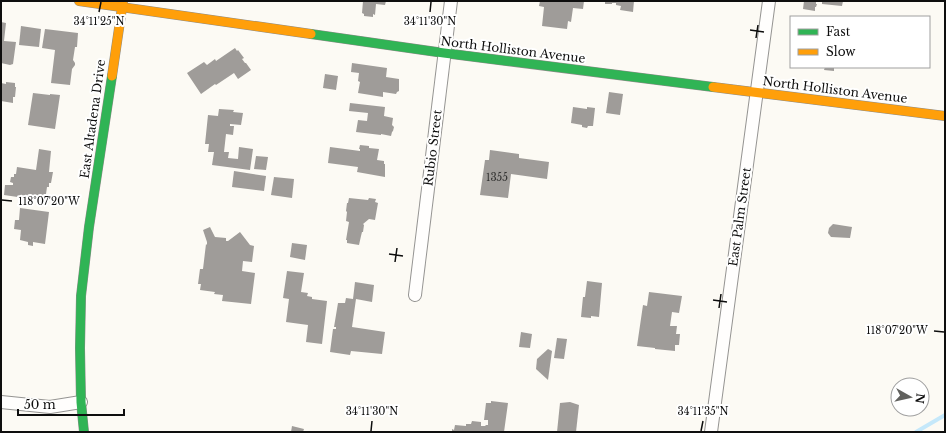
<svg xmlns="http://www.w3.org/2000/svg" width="946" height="433" font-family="'Libre Baskerville',serif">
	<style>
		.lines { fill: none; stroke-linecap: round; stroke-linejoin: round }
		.stream { stroke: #c5e8fa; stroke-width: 4 }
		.building { fill: #9f9c99 }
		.street-casing { stroke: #959492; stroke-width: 14 }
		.fast-casing { stroke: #8c8b88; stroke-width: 10 }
		.slow-casing { stroke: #8c8b88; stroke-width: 10 }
		.street { stroke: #fffefd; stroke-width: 12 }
		.fast { stroke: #30b455; stroke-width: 9 }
		.slow { stroke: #ff9f0a; stroke-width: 9 }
		.ticks { fill: none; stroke: #0e0e0e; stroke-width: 1.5 }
		.labels { text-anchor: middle; stroke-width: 4; stroke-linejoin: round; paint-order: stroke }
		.number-label { font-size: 10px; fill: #323231 }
		.street-label { font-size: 12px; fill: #0e0e0e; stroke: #fff }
		.ticks-label { font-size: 10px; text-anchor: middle; fill: #0e0e0e; stroke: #fff; stroke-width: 4; stroke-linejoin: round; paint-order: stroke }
	</style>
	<rect width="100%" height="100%" fill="#fcfaf4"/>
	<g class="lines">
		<polyline class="stream" points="916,432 945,415"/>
	</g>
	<g class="building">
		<polygon points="363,1 386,1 385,5 376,4 375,15 373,14 373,17 364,16 364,14 362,13"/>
		<polygon points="540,1 584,1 583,9 573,8 571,22 568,21 567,29 542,26 544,7 539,6"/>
		<polygon points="605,1 634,1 633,12 620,10 621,6 616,5 616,3 612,3 612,4 605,4"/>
		<polygon points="804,1 816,1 816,4 817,4 816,7 815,7 815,11 803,9"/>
		<polygon points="822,1 843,1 842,6 822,4"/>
		<polygon points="1,22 6,23 4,41 16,42 13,64 10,65 1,63"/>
		<polygon points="21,26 41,29 39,47 19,45"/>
		<polygon points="45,29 78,33 77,47 75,47 73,60 75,63 75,65 72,69 70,85 51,83 55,50 42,48"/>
		<polygon points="235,48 237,51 238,50 244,58 242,59 245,63 246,63 251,70 238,79 234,73 216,85 215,84 201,94 187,73 204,62 207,65 215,59 216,61"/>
		<polygon points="352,63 387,68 386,77 399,79 399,91 397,92 396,94 383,92 383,97 358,93 360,82 358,81 359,73 351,72"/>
		<polygon points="825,67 834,67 834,71 824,70"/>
		<polygon points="325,74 338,76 336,90 323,88"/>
		<polygon points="6,82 15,83 15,87 16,87 15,97 13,97 13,103 1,101 1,83 6,84"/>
		<polygon points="609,92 623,94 620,115 606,113"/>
		<polygon points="33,93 50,95 50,94 60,95 55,129 28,125"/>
		<polygon points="350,103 385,107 384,116 393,118 392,125 394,127 393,131 392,132 391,136 381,134 381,135 356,132 358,120 367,121 368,113 349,111"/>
		<polygon points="573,107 587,109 587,107 595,108 593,126 588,126 587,128 582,127 582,125 571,123"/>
		<polygon points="219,109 234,110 233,112 243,113 241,125 230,124 230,126 234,126 233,135 226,134 224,152 229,152 228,158 238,159 239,147 253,149 250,170 212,165 214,152 208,152 209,144 205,144 208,115 218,116"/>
		<polygon points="360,145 369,146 369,148 379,149 377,160 384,161 384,164 385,164 385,177 357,172 358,167 328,163 330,147 360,151 360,149 359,149"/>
		<polygon points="39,149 51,151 49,172 53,172 51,183 49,183 49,187 47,187 45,201 4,195 5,185 13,185 13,183 10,182 11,177 14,177 14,174 16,174 17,167 36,170"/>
		<polygon points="490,150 519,154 519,158 549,162 547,179 511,174 508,198 480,195 485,160 489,160"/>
		<polygon points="256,156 268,157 266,170 254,169"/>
		<polygon points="234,171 266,176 264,191 232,187"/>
		<polygon points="274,177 294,179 292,198 271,195"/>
		<polygon points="349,198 368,200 369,198 376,199 375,202 378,203 375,220 369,219 363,224 364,225 363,232 362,232 361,236 359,245 347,243 347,240 346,240 349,222 346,221 347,212 346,211 347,203 348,203"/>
		<polygon points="20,208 49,212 45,244 33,242 33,246 28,245 28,242 20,240 21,230 14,229 15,220 19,220"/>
		<polygon points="833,224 852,227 850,238 831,237 828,233 829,228"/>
		<polygon points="210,227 215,237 226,238 226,241 228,241 240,232 250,245 254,246 252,262 243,261 242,271 255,273 251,304 222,301 223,295 214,294 215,292 200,290 201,284 198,284 200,269 203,269 206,244 207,245 207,242 203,230"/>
		<polygon points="292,243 307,245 305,260 290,257"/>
		<polygon points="287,271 304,273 301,292 308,293 307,296 312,297 312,299 327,301 322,344 306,342 308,325 286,322 289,299 283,298"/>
		<polygon points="587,281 602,283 599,317 591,316 591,318 581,317 583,297 585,297"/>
		<polygon points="355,282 374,285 372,302 356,299 352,327 385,332 382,354 351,351 350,355 330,352 333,329 336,329 336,327 334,327 338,303 345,303 346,298 353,299"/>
		<polygon points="649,292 682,296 679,313 672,312 670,326 677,326 676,334 680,334 679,345 675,345 675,351 655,349 655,348 637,346 643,305 647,306"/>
		<polygon points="521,332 532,334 530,348 519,347"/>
		<polygon points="557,338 567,339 564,359 554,358"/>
		<polygon points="548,349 552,351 548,380 536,369 537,359"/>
		<polygon points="491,401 508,403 504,432 452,432 452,429 454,430 455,425 466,426 466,424 471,424 472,421 481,422 481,426 485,426 486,425 488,425 488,420 484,420 486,403 491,403"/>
		<polygon points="570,402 579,405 576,432 557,432 560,403"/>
		<polygon points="292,426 304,429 303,432 291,432"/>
	</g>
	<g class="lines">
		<defs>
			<g id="street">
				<polyline points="415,295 451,1"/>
				<polyline points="1,402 50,407 81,402"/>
				<polyline points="711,432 769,1"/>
			</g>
			<g id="fast">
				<polyline points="311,34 444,53 713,87"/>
				<polyline points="84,432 81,402 80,348 81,296 89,227 112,76"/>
			</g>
			<g id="slow">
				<polyline points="79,1 311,34"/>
				<polyline points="112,76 123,1"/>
				<polyline points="713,87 945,116"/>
			</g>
		</defs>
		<use href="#street" class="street-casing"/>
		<use href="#fast" class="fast-casing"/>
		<use href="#slow" class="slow-casing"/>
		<use href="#street" class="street"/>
		<use href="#fast" class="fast"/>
		<use href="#slow" class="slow"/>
	</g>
	<path class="ticks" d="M99,12L101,2M430,12L431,2M750,30L764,32M756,38L758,25M2,200L12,201M389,254L403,256M395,262L397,248M713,300L727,302M719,308L721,294M934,331L944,332M371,431L372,421M701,431L703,421"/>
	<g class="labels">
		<g class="number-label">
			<text x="497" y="181">1355</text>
		</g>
		<g class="street-label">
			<text transform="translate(513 50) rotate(7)" y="4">North Holliston Avenue</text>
			<text transform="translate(835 90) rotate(7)" y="4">North Holliston Avenue</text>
			<text transform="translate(93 119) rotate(-82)" y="4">East Altadena Drive</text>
			<text transform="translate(433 148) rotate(-83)" y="4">Rubio Street</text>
			<text transform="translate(740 217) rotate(-82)" y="4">East Palm Street</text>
		</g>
	</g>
	<g class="ticks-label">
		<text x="99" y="25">34°11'25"N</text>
		<text x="430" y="25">34°11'30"N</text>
		<text x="49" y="205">118°07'20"W</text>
		<text x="897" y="334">118°07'20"W</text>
		<text x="372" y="415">34°11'30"N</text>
		<text x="703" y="415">34°11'35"N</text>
	</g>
	<rect width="946" height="433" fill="none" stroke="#0e0e0e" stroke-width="4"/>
	<rect x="790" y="16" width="140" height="52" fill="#ffffff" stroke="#9f9f9f"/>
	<rect x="798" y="29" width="20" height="6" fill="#30b455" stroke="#9f9f9f"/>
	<text x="826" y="36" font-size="12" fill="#0e0e0e">Fast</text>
	<rect x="798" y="49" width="20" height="6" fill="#ff9f0a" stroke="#9f9f9f"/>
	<text x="826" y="56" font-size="12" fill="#0e0e0e">Slow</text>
	<g transform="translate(910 397) rotate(98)"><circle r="19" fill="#ffffff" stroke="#9f9f9f"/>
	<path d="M0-3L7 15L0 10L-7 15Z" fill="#61615e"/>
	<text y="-6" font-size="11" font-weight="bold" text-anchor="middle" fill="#0e0e0e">N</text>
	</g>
	<path d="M18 409v6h106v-6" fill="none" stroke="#0e0e0e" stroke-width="2"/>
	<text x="24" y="409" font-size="12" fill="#0e0e0e" stroke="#ffffff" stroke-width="3" paint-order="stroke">50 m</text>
</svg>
